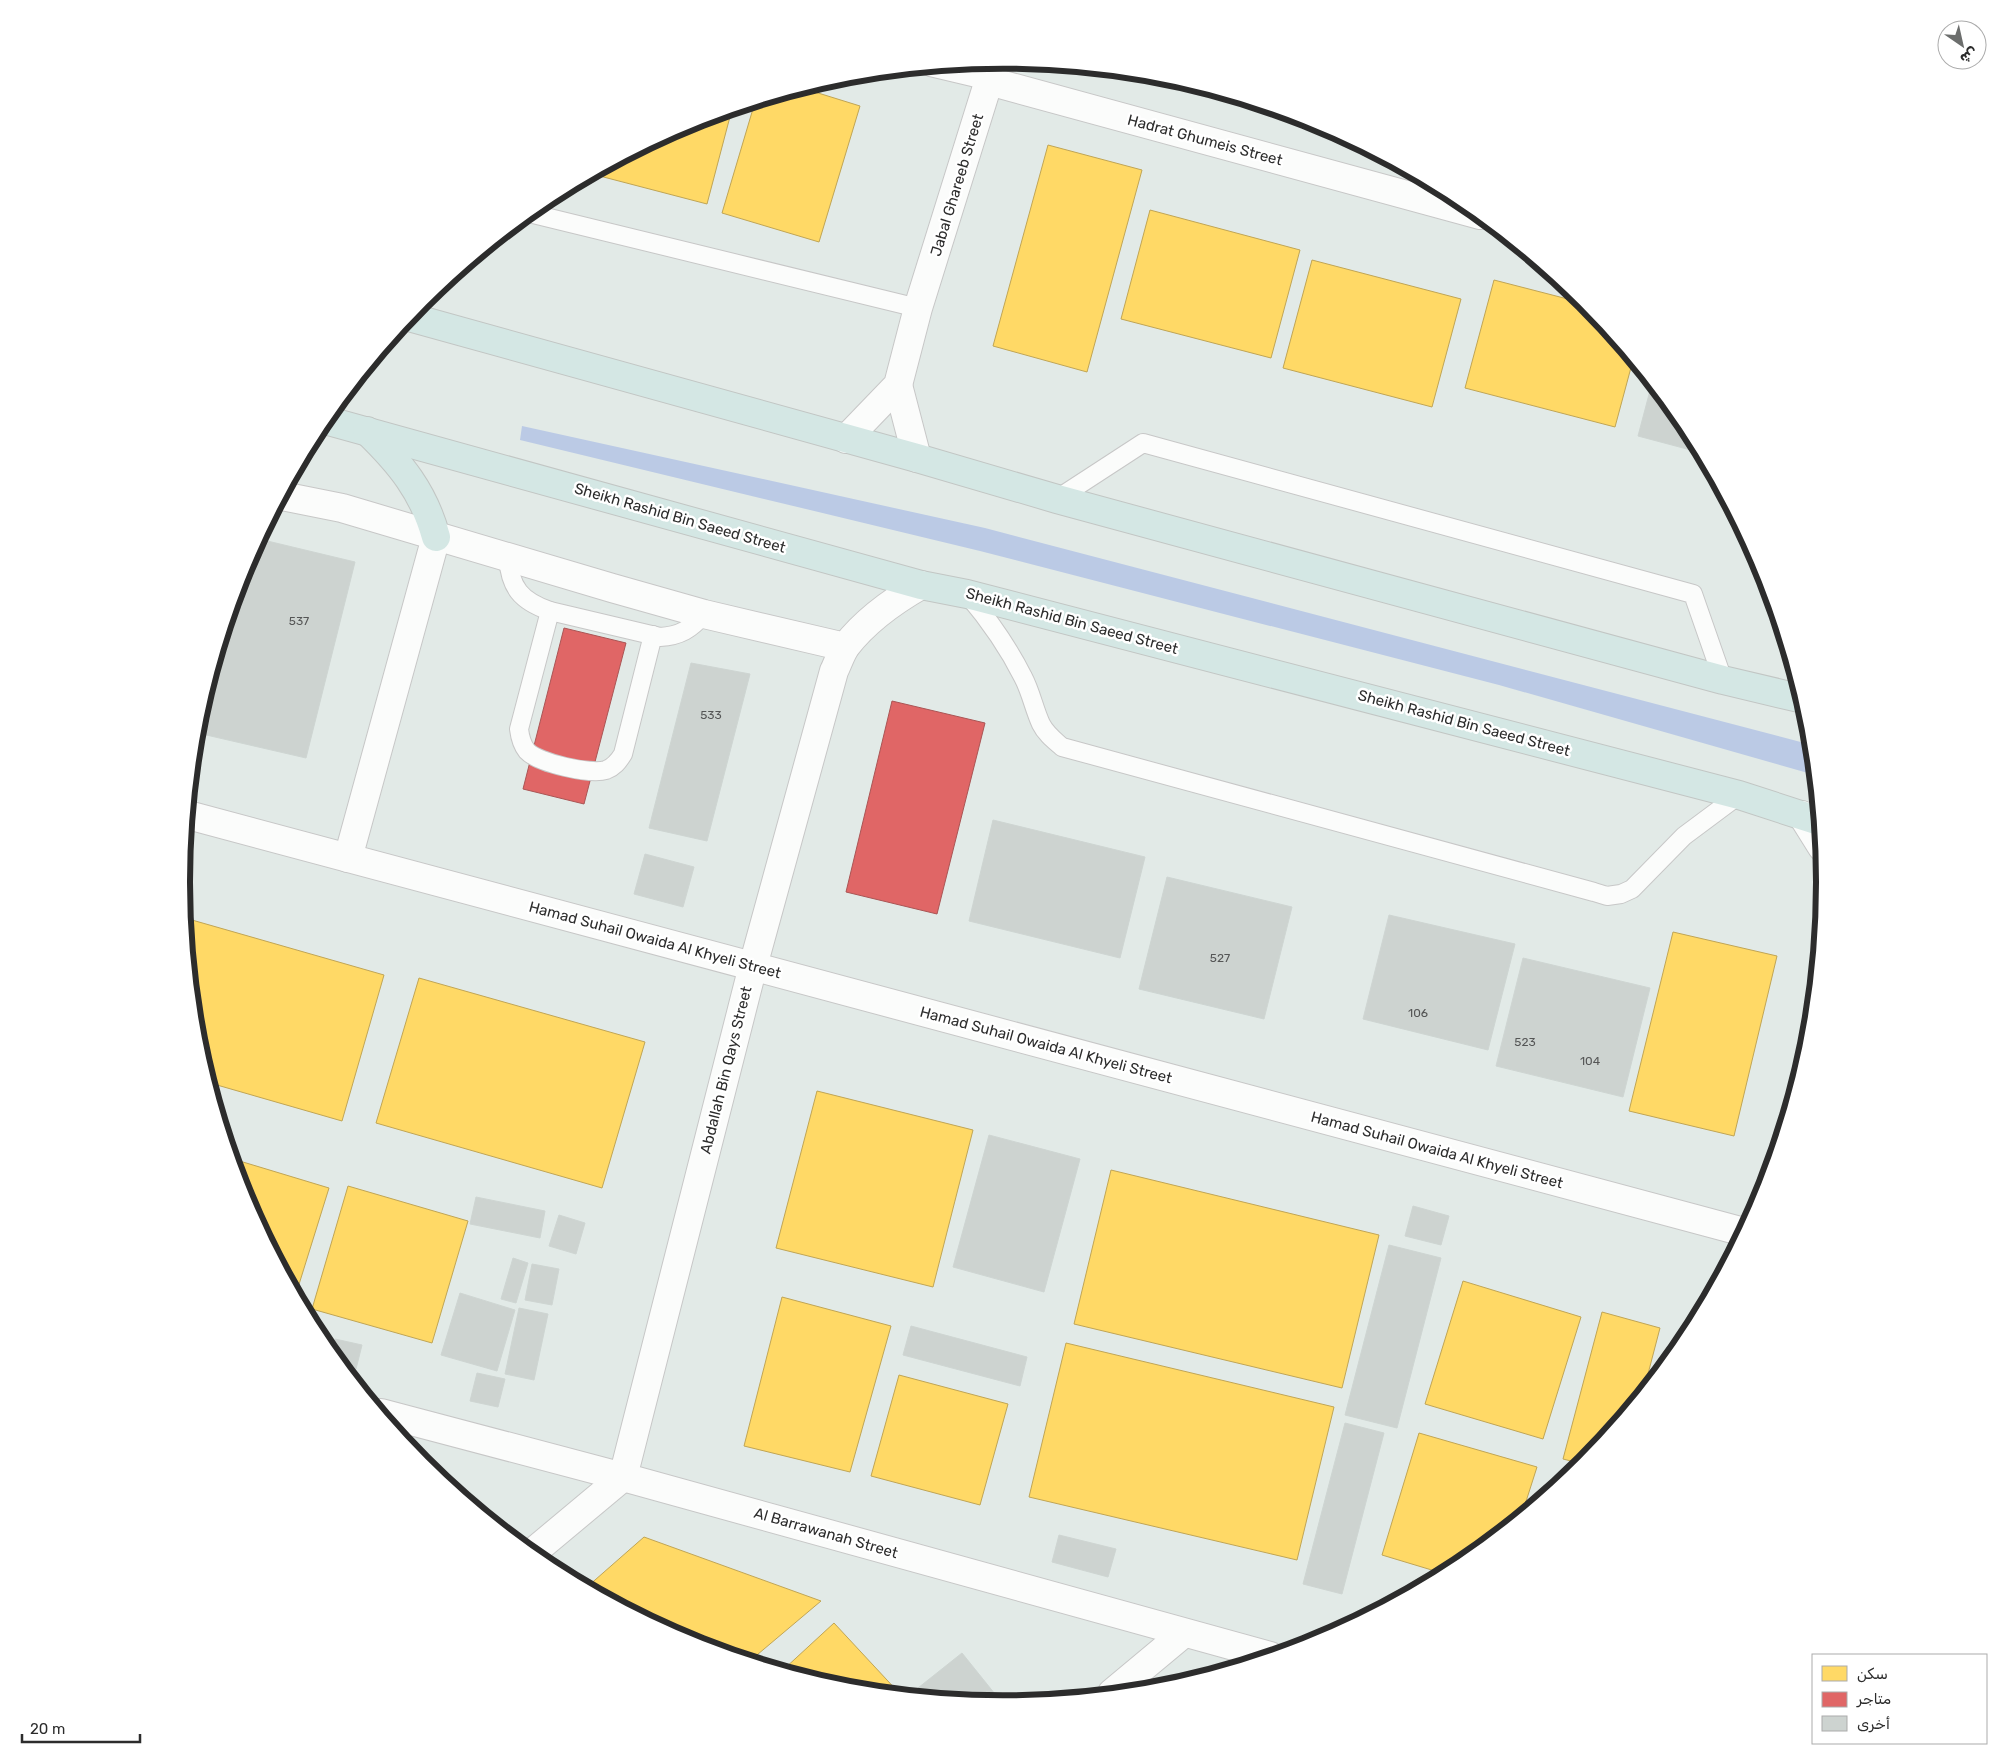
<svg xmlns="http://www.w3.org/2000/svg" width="2007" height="1764" font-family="Rubik,'Noto Naskh Arabic',sans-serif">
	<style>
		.grass { fill: #bbcae5 }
		.homes { fill: #ffd966; stroke: #c0a555 }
		.shops { fill: #e06666; stroke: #a55 }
		.building { fill: #cdd3d0; stroke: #ced5d2 }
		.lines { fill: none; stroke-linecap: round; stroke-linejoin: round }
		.lane-casing { stroke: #c7c7c7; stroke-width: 20 }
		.street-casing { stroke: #c7c7c7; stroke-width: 30 }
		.primary-casing { stroke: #c2c6c4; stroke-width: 30 }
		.lane { stroke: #fbfcfb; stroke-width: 18 }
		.street { stroke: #fbfcfb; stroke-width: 28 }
		.primary { stroke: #d4e7e4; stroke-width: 28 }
		.labels { text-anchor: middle; stroke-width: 5; stroke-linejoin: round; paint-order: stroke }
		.number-label { font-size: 12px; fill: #555656 }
		.street-label { font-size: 15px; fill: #2c2c2c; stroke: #fff }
		.rim { fill: none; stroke: #2c2c2c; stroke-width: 6 }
	</style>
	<rect width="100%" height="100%" fill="#e2eae7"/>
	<polygon class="grass" points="522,426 985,528 1812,745 1815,775 1499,685 980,551 520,440"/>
	<g class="homes">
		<polygon points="802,88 860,106 819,242 722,213 755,102"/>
		<polygon points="732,109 707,204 592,174 689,122"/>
		<polygon points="1048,145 1142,170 1087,372 993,346"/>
		<polygon points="1150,210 1300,250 1271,358 1121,319"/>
		<polygon points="1312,260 1461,299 1432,407 1283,368"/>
		<polygon points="1494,280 1587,304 1633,360 1615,427 1465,388"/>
		<polygon points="185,918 384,975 342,1121 210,1083 197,1042"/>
		<polygon points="1673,932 1777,956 1734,1136 1629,1111"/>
		<polygon points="419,978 645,1042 602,1188 376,1123"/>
		<polygon points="817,1091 973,1130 933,1287 776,1248"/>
		<polygon points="233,1159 329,1188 296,1294 244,1196"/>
		<polygon points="1111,1170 1379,1235 1342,1388 1074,1324"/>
		<polygon points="348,1186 468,1221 432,1343 312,1309"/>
		<polygon points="1463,1281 1581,1317 1543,1439 1425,1404"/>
		<polygon points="782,1297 891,1326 850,1472 744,1446"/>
		<polygon points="1602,1312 1660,1328 1643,1393 1583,1464 1563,1459"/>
		<polygon points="1066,1343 1334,1407 1297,1560 1029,1497"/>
		<polygon points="899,1375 1008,1404 980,1505 871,1476"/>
		<polygon points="1419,1433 1537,1467 1522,1514 1460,1566 1445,1574 1382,1555"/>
		<polygon points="1558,1473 1570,1476 1554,1489"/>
		<polygon points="644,1537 821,1601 751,1660 689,1641 587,1587"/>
		<polygon points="834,1623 900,1694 843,1688 783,1670"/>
	</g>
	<g class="shops">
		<polygon points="564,628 626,643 584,804 523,789"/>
		<polygon points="892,701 985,723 937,914 846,892"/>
	</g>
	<g class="building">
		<polygon points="1652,383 1687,426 1702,453 1638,436"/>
		<polygon points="259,539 355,562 306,758 202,734 236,595 244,567"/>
		<polygon points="691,663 750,674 707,841 649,828"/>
		<polygon points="993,820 1145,857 1120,958 969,921"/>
		<polygon points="645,854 694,867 683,907 634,894"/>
		<polygon points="1167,877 1292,907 1264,1019 1139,989"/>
		<polygon points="1389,915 1515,944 1488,1050 1363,1019"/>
		<polygon points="1523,958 1650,988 1623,1097 1496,1066"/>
		<polygon points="989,1135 1080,1159 1044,1292 953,1267"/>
		<polygon points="476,1197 545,1211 540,1238 470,1224"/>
		<polygon points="1413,1206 1449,1216 1441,1245 1405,1236"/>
		<polygon points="559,1215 585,1223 576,1254 549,1246"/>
		<polygon points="1389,1245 1441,1258 1397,1428 1345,1415"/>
		<polygon points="513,1258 528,1263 516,1303 501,1299"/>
		<polygon points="532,1264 559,1269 552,1305 525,1300"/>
		<polygon points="460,1293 515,1310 497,1371 441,1355"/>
		<polygon points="519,1308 548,1314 534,1380 505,1374"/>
		<polygon points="911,1326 1027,1357 1020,1386 903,1355"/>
		<polygon points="335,1339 362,1345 356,1369 343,1367 332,1353"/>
		<polygon points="477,1373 505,1379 498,1407 470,1401"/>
		<polygon points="1345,1423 1384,1433 1342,1594 1303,1584"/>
		<polygon points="1059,1535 1116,1549 1108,1577 1052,1562"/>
		<polygon points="962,1653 1003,1704 925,1696 918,1688"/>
	</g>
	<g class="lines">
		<defs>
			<g id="lane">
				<polyline points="930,67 989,81"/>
				<polyline points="529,213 918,308"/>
				<polyline points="1057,499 1143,443 1693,594 1723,680"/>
				<path d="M508,557C510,588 521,601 550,611L660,637C680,636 691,629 704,614"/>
				<path d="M967,594C989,620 1008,647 1023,677C1031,692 1034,709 1041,724C1046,734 1054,740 1062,747L1594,892L1607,896L1621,894L1632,889L1684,836L1739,795"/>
				<path d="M550,611L519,729C520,737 522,745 527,751C538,763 591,775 606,770C614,767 618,762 623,754L653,635"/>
			</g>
			<g id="street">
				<polyline points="989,81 1480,215"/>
				<polyline points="898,385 917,458"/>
				<polyline points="846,439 898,385 918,308 995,61"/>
				<polyline points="282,496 342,508 612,588 704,614 845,647"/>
				<polyline points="188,815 1744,1232"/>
				<polyline points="1802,815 1822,847"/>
				<polyline points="348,858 436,537"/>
				<polyline points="381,1413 623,1477 1270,1656"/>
				<path d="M532,1553L623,1477L753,966L834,671C838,663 841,653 846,646C866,620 893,601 921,585"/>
				<polyline points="1112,1693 1184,1633"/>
			</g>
			<g id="primary">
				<polyline points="409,317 917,458 1057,499 1723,680 1803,699"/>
				<polyline points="325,420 921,585 967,594 1739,795 1819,821"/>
				<path d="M367,431C400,463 424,492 436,537"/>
			</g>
		</defs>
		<use href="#lane" class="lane-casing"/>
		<use href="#street" class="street-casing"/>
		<use href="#primary" class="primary-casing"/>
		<use href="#lane" class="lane"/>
		<use href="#street" class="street"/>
		<use href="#primary" class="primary"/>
	</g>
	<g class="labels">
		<g class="number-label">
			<text x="299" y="625">537</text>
			<text x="711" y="719">533</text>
			<text x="1220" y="962">527</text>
			<text x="1418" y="1017">106</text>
			<text x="1525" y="1046">523</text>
			<text x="1590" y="1065">104</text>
		</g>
		<g class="street-label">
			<text transform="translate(1205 140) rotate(15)" y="5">Hadrat Ghumeis Street</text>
			<text transform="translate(957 185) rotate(-73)" y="5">Jabal Ghareeb Street</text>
			<text transform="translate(680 518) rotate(16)" y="5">Sheikh Rashid Bin Saeed Street</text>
			<text transform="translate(1072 621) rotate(15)" y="5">Sheikh Rashid Bin Saeed Street</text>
			<text transform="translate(1464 723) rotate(15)" y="5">Sheikh Rashid Bin Saeed Street</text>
			<text transform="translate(655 940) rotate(15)" y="5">Hamad Suhail Owaida Al Khyeli Street</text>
			<text transform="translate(1046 1045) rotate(15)" y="5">Hamad Suhail Owaida Al Khyeli Street</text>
			<text transform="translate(726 1070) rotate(-76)" y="5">Abdallah Bin Qays Street</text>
			<text transform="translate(1437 1150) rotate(15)" y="5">Hamad Suhail Owaida Al Khyeli Street</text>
			<text transform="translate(826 1533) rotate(16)" y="5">Al Barrawanah Street</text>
		</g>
	</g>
	<path d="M0 0H2007V1764H0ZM190 882a813 813 0 1 1 1626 0a813 813 0 1 1-1626 0Z" fill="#fff" fill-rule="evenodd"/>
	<path class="rim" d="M190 882a813 813 0 1 1 1626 0a813 813 0 1 1-1626 0Z"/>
	<rect x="1812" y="1654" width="175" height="90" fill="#ffffff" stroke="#ababab"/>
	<rect x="1822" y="1666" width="25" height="15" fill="#ffd966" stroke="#ababab"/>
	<text x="1857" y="1679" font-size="15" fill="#2c2c2c">سكن</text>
	<rect x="1822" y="1692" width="25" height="15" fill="#e06666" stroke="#ababab"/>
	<text x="1857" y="1704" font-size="15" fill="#2c2c2c">متاجر</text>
	<rect x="1822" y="1716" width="25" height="15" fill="#cdd3d0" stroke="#ababab"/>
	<text x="1857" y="1729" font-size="15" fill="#2c2c2c">أخرى</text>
	<g transform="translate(1962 45) rotate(146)"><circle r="24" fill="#ffffff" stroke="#ababab"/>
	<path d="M0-4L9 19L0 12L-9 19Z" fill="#6c6e6d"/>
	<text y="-8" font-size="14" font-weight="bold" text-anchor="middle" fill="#2c2c2c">ش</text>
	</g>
	<path d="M22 1734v8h118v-8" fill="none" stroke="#2c2c2c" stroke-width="2.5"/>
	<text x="30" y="1734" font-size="15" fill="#2c2c2c" stroke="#ffffff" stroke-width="4" paint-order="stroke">20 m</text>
</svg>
